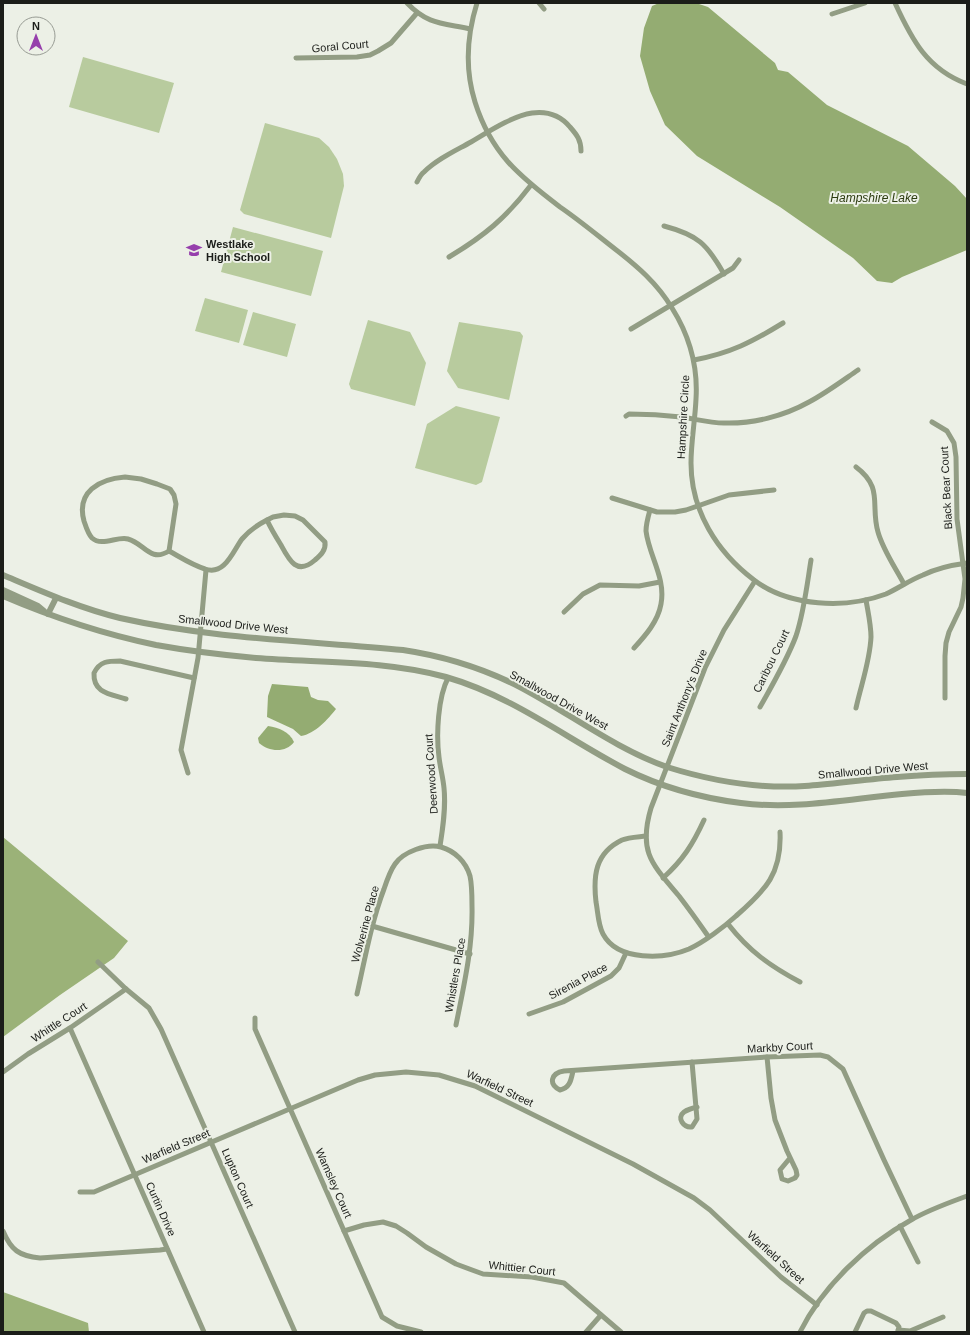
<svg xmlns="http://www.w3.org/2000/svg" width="970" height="1335" font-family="Arial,sans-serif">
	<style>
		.green { fill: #b8cb9e }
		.forest { fill: #9bb278 }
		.water { fill: #94ac72 }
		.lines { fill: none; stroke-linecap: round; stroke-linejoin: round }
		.minor { stroke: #929d84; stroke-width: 5 }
		.tertiary { stroke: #929d84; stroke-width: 6 }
		.labels { text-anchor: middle; stroke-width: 4; stroke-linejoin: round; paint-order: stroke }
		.street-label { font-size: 11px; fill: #1b1d19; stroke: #ecf0e6 }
		.poi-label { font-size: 11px; font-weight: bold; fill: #1b1d19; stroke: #ecf0e6; text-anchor: start }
		.water-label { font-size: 12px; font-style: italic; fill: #2d3c11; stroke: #ecf0e6 }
	</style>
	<rect width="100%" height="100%" fill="#ecf0e6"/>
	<g class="green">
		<polygon points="83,57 174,83 159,133 69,107"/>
		<polygon points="265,123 319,138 329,147 337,159 343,174 344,186 331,238 244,214 240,210"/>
		<polygon points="233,227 323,251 311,296 221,272"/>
		<polygon points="205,298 248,310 239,343 195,331"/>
		<polygon points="253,312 296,324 287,357 243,345"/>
		<polygon points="368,320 410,332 426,363 415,406 351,389 349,384"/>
		<polygon points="459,322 520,332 523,336 509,400 458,388 447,371"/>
		<polygon points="456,406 500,417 482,482 476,485 415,468 427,424"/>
	</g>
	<g class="forest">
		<polygon points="3,837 128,941 114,958 60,995 3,1037"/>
		<polygon points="3,1292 88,1323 89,1332 3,1332"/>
	</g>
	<g class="water">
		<polygon points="659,3 696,3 708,7 775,63 778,70 788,72 827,105 908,146 955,186 967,199 967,250 902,277 892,283 877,281 853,258 780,207 697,156 665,125 650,91 640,56 644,28 652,6"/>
		<path d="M272,684L308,687L311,697L318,700L328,701L336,709C328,719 315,734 301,736L293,729L267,717L268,696Z"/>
		<path d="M268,726C279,728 289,731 294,742C286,753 269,752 259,743L258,738Z"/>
	</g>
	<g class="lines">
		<g class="minor">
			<path d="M407,3C428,25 443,23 470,29"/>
			<path d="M477,3C467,35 465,70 475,102C491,153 519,176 560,207C579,220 597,235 615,249C637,266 657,283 672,308C689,335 698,367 696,399C695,421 691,442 691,463C691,511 717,552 754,580C789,607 846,609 886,594C899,588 910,580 923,575C937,568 952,565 967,563"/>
			<polyline points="539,3 544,9"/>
			<path d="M895,3C912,40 927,69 967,84"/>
			<polyline points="832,14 865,3"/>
			<polyline points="296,58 357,57 370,55 378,51 391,43 417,13"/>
			<path d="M417,182C419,178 421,174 424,172C437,159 455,151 471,142C488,132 512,116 532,113C547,111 560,115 570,127C577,135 581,140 581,151"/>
			<path d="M664,226C698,235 707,244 724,274"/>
			<path d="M449,257C484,236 506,218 531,185"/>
			<polyline points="631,329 733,268 739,260"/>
			<path d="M694,360C731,353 752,342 783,323"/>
			<path d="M626,416L629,414C647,414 664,415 681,417C695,419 710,423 724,423C753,424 784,416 809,402C826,393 842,381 858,370"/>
			<polyline points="932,422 947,431 954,443 956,457 957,519 965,579 963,598 961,607 949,632 946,643 945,656 945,698"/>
			<path d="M856,467C884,488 870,505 878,532C883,550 895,567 904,584"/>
			<path d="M125,477L141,479L157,484L170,489L174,495L176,504L169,551C150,563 144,543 128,539C117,536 102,547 92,538C88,534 86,527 84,521C76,492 99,479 125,477Z"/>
			<polyline points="612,498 657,512 675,512 686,510 729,495 774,490"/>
			<path d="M284,515L295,516L303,520L325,542C326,550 321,555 315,560C297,576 289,560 281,545C276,537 271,529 267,520L273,517Z"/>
			<path d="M169,551C180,557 192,565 205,569C225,576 233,551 242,539C249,531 257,525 267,520"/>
			<polyline points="564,612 583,594 600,585 639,586 660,582"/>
			<path d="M634,648C646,635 658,621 661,604C666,578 649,556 646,531C646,524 648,517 650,510"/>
			<path d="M126,699C110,694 93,693 94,673C100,661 108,661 120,661L194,678"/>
			<path d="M760,707C773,684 787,660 796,636C804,612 807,585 811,560"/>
			<path d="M856,708C861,685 870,661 871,637C871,625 868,612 866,600"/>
			<polyline points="188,773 181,750 198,658 206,570"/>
			<path d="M646,836C638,837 629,837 622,840C595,853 593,876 596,902C598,912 598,925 603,934C618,962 665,959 689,949C704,942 724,927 736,916C766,890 782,873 780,832"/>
			<path d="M440,846C443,827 446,807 444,788C443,777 440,767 439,757C436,735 438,697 448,678"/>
			<path d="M663,878C683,860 693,844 704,820"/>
			<path d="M728,924C749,951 770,966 800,982"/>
			<polyline points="372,926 470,954"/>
			<path d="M708,936C699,923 689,909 679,896C652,864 638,852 651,808L705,668L724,630L755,581"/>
			<polyline points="98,962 126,989 149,1008 161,1029 295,1332"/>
			<path d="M357,994C365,959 371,923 384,889C387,880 390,871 395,864C403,852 427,843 441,847C455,851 466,862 470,876C472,885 472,896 472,906C473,947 464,985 456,1025"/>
			<polyline points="529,1014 563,1002 611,976 619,968 626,953"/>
			<polyline points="255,1018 255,1029 382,1317 397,1326 421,1332"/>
			<polyline points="70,1028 204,1332"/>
			<polyline points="767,1057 771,1098 775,1120 787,1151 796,1170 797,1175 795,1178 788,1181 782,1179 780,1170 790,1158"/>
			<path d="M692,1062L697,1119L692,1127C684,1128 676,1118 684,1112C687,1110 693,1108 697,1107"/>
			<path d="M573,1071C571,1080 570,1088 560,1090C548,1084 551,1073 564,1071L767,1057L820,1055L828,1057L843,1069L884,1160L912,1219"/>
			<polyline points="3,1072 28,1054 70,1028 126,989"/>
			<polyline points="80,1192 94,1192 358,1080 375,1075 406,1072 439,1075 475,1086 633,1164 694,1198 710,1210 781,1277 817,1305"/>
			<polyline points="900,1226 918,1262"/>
			<path d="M3,1231C11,1250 19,1256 40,1258L160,1250L167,1249"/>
			<polyline points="344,1231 364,1225 383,1222 396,1226 407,1233 426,1247 456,1264 483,1274 532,1277 564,1283 621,1332"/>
			<polyline points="898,1330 910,1331 943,1317"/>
			<polyline points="586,1332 601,1315"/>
			<path d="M800,1332C823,1286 866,1245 911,1220C928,1210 948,1203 967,1196"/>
			<polyline points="855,1332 864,1313 867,1311 871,1311 896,1323 899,1327 898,1332"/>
		</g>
		<g class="tertiary">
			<path d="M3,575C41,591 79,608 120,618C213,639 309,641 403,650C443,656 482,668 518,686C568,712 614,748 667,767C699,777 732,784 765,786C809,789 853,780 897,777C921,775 944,774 967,774"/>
			<polyline points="3,590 38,606 44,611"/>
			<path d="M3,596C52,617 103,634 156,645C189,651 223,655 256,658C319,663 385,660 446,677C512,696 566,738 625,769C661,787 701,798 741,803C794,810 848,799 902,794C923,792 946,790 967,793"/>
			<polyline points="48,614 56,598"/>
		</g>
	</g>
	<defs>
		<symbol id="school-bare" viewBox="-9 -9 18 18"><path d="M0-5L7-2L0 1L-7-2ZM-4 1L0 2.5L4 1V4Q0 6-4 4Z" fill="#963fac" stroke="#ecf0e6" stroke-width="2.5" paint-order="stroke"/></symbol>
	</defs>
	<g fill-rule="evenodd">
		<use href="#school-bare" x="183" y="239" width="22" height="22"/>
	</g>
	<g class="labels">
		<g class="street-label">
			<text transform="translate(340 46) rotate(-5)" y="4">Goral Court</text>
			<text transform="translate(683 417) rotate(-87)" y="4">Hampshire Circle</text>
			<text transform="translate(946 488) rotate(-93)" y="4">Black Bear Court</text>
			<text transform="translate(233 624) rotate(6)" y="4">Smallwood Drive West</text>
			<text transform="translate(771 661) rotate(-64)" y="4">Caribou Court</text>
			<text transform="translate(684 698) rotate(-68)" y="4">Saint Anthony's Drive</text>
			<text transform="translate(559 700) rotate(29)" y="4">Smallwood Drive West</text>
			<text transform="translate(873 770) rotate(-5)" y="4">Smallwood Drive West</text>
			<text transform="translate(431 774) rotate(-94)" y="4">Deerwood Court</text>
			<text transform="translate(365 924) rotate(-75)" y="4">Wolverine Place</text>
			<text transform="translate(455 975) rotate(-80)" y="4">Whistlers Place</text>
			<text transform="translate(578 981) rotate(-28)" y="4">Sirenia Place</text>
			<text transform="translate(59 1022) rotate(-33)" y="4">Whittle Court</text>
			<text transform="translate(780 1047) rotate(-3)" y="4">Markby Court</text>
			<text transform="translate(500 1088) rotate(25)" y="4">Warfield Street</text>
			<text transform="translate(176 1146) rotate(-23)" y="4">Warfield Street</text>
			<text transform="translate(238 1178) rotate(66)" y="4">Lupton Court</text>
			<text transform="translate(334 1183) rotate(66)" y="4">Wamsley Court</text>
			<text transform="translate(161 1209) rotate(66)" y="4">Curtin Drive</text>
			<text transform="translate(776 1257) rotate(42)" y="4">Warfield Street</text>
			<text transform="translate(522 1268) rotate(6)" y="4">Whittier Court</text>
		</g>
		<g class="poi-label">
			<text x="206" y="248">Westlake<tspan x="206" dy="13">High School</tspan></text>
		</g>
		<g class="water-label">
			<text x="874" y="202">Hampshire Lake</text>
		</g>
	</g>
	<rect width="970" height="1335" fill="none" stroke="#1b1d19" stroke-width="8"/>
	<g transform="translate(36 36)"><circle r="19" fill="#ecf0e6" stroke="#989c94"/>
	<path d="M0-3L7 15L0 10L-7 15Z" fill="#963fac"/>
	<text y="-6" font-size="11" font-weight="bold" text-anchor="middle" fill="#1b1d19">N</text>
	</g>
</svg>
